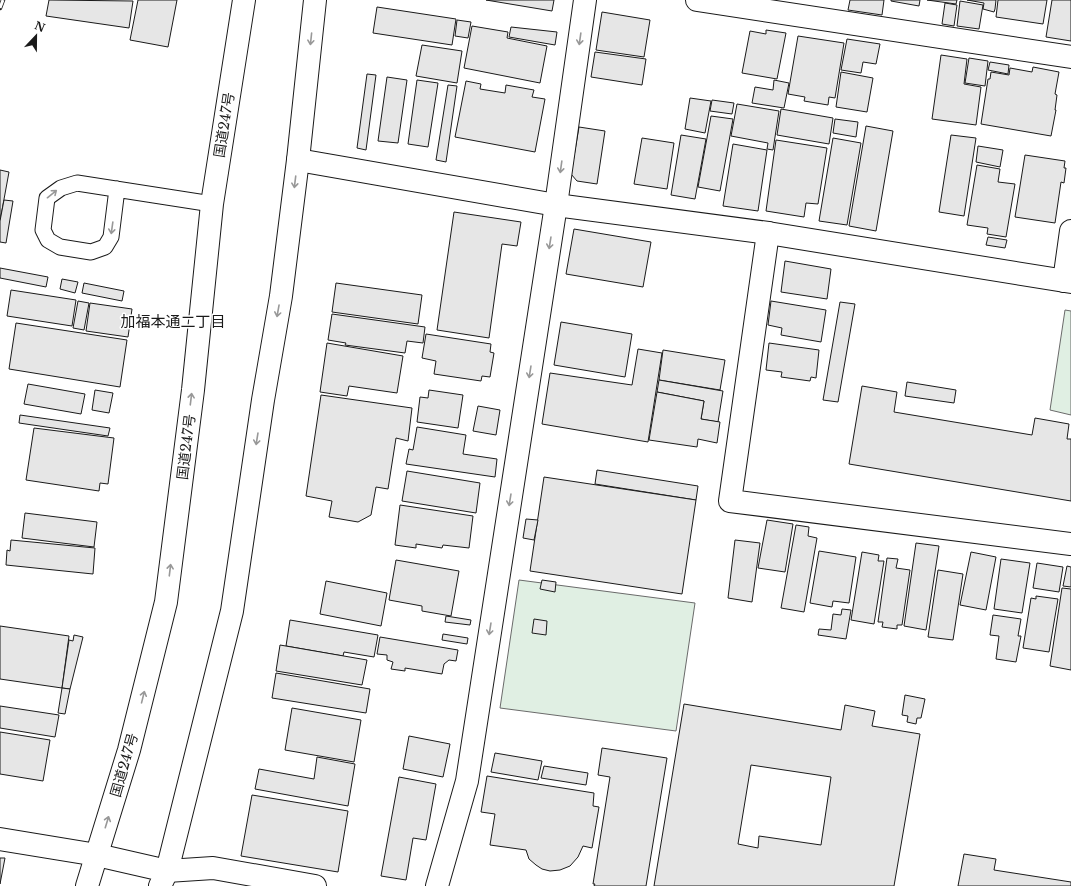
<svg xmlns="http://www.w3.org/2000/svg" width="1071" height="886" font-family="'Libre Baskerville','Noto Sans JP',serif">
	<style>
		.green { fill: #e0efe3; stroke: #6a6a6a }
		.building { fill: #e6e6e6; stroke: #1a1a1a; fill-rule: evenodd }
		.lines { fill: none; stroke-linecap: round; stroke-linejoin: round }
		.lane-casing { stroke: #1a1a1a; stroke-width: 17 }
		.street-casing { stroke: #1a1a1a; stroke-width: 24 }
		.highway-casing { stroke: #1a1a1a; stroke-width: 24 }
		.lane { stroke: #fff; stroke-width: 15 }
		.street { stroke: #fff; stroke-width: 22 }
		.highway { stroke: #fff; stroke-width: 22 }
		.rail-casing { stroke: #1a1a1a; stroke-width: 4.5 }
		.rail { stroke: #fff; stroke-width: 3; stroke-dasharray: 9; stroke-linecap: butt }
		.oneway { stroke: #989898 }
		.labels { text-anchor: middle; stroke-width: 3; stroke-linejoin: round; paint-order: stroke }
		.street-label { font-size: 14px; fill: #1a1a1a; stroke: #fff }
		.neighbourhood-label { font-size: 15px; fill: #1a1a1a; stroke: #fff }
	</style>
	<rect width="100%" height="100%" fill="#fff"/>
	<g class="green">
		<polygon points="1065,310 1071,311 1071,415 1050,410"/>
		<polygon points="519,580 695,603 676,731 500,708"/>
	</g>
	<g class="building">
		<polygon points="49,0 133,1 129,28 46,16"/>
		<polygon points="138,0 177,0 168,47 130,40"/>
		<polygon points="486,0 554,0 552,11"/>
		<polygon points="850,0 884,0 882,15 848,10"/>
		<polygon points="891,0 920,0 919,6 891,1"/>
		<polygon points="927,0 957,0 956,4"/>
		<polygon points="967,0 996,0 995,9 994,12 983,9 984,3"/>
		<polygon points="998,0 1047,0 1043,24 996,17"/>
		<polygon points="1052,0 1071,0 1071,41 1046,37"/>
		<polygon points="960,1 983,5 979,29 957,26"/>
		<polygon points="945,3 957,5 954,26 942,24"/>
		<polygon points="377,7 456,19 452,45 373,33"/>
		<polygon points="602,12 650,20 644,57 596,50"/>
		<polygon points="457,20 471,22 468,38 455,36"/>
		<polygon points="472,26 508,32 507,38 547,46 540,83 464,68"/>
		<polygon points="511,27 557,32 555,45 509,37"/>
		<polygon points="766,30 786,33 777,79 742,73 750,31 766,34"/>
		<polygon points="798,36 844,43 835,98 829,97 828,105 804,101 805,97 788,94"/>
		<polygon points="847,39 880,44 876,64 863,62 861,73 841,70"/>
		<polygon points="422,45 462,51 457,83 416,76"/>
		<polygon points="595,52 646,59 642,85 591,77"/>
		<polygon points="941,55 967,59 964,84 981,87 976,125 932,119"/>
		<polygon points="969,58 988,61 985,86 965,83"/>
		<polygon points="990,62 1009,65 1008,74 988,70"/>
		<polygon points="1033,67 1059,72 1055,94 1057,95 1055,110 1056,110 1051,136 981,124 988,79 990,79 991,72 1009,75 1010,68 1032,72"/>
		<polygon points="841,72 873,78 867,112 836,107"/>
		<polygon points="367,74 376,75 366,150 357,148"/>
		<polygon points="387,77 407,80 398,143 378,141"/>
		<polygon points="417,80 438,83 428,147 408,144"/>
		<polygon points="774,80 789,83 784,108 752,103 755,87 773,90"/>
		<polygon points="466,81 481,84 480,89 505,93 506,85 534,90 532,97 545,99 535,152 455,137"/>
		<polygon points="448,85 457,86 446,162 436,160"/>
		<polygon points="690,98 711,101 705,133 685,129"/>
		<polygon points="712,100 734,103 732,114 710,111"/>
		<polygon points="737,104 779,111 773,150 767,149 768,143 731,136"/>
		<polygon points="781,109 833,118 829,144 777,135"/>
		<polygon points="711,116 733,119 720,191 698,187"/>
		<polygon points="835,119 858,122 856,137 833,133"/>
		<polygon points="866,126 893,131 876,231 849,226"/>
		<polygon points="579,127 605,131 597,184 577,181 571,174"/>
		<polygon points="681,135 706,139 695,199 671,195"/>
		<polygon points="951,135 976,138 964,216 939,212"/>
		<polygon points="642,138 674,143 667,189 634,184"/>
		<polygon points="833,138 861,143 847,225 819,221"/>
		<polygon points="776,140 827,148 818,204 806,203 804,217 766,211"/>
		<polygon points="733,144 767,150 758,211 723,206"/>
		<polygon points="978,146 1003,150 1000,167 976,162"/>
		<polygon points="1025,155 1065,161 1064,168 1066,168 1064,183 1061,182 1055,223 1015,217"/>
		<polygon points="977,165 1000,169 998,182 1015,184 1006,237 987,234 988,228 967,225"/>
		<polygon points="0,170 9,172 0,221"/>
		<polygon points="4,200 13,201 6,243 0,242 0,221"/>
		<polygon points="454,212 521,222 517,246 502,244 489,338 437,330"/>
		<polygon points="574,229 651,242 643,287 566,274"/>
		<polygon points="988,237 1007,240 1005,248 986,245"/>
		<polygon points="785,261 831,269 827,299 781,292"/>
		<polygon points="0,268 48,277 46,287 0,278"/>
		<polygon points="62,279 78,282 75,293 60,289"/>
		<polygon points="84,283 124,291 122,301 82,293"/>
		<polygon points="336,283 422,295 418,324 332,312"/>
		<polygon points="11,290 76,300 72,326 7,316"/>
		<polygon points="78,301 89,303 84,330 73,328"/>
		<polygon points="771,301 826,310 821,342 781,335 782,328 768,325"/>
		<polygon points="840,302 855,304 838,402 823,400"/>
		<polygon points="90,303 132,309 128,337 86,331"/>
		<polygon points="332,314 425,327 423,343 407,341 405,353 345,345 346,343 328,340"/>
		<polygon points="561,322 632,334 625,377 554,365"/>
		<polygon points="16,323 127,340 120,387 9,369"/>
		<polygon points="426,334 491,344 490,352 494,353 490,377 482,376 481,381 434,374 436,361 422,358"/>
		<polygon points="327,343 403,356 397,393 349,386 347,396 320,392"/>
		<polygon points="769,343 819,350 816,378 811,377 810,381 781,377 782,372 766,370"/>
		<polygon points="638,349 662,353 648,442 542,424 550,373 632,385"/>
		<polygon points="663,350 725,360 720,390 659,380"/>
		<polygon points="659,380 723,391 718,422 701,419 704,401 657,392"/>
		<polygon points="907,382 956,390 954,403 905,396"/>
		<polygon points="28,384 85,394 81,414 24,404"/>
		<polygon points="862,386 897,392 894,412 1032,435 1035,418 1069,424 1067,439 1071,439 1071,501 849,464"/>
		<polygon points="95,390 113,393 109,413 92,410"/>
		<polygon points="429,390 463,395 458,428 417,422 420,397 428,398"/>
		<polygon points="657,392 704,401 701,419 720,422 717,443 698,439 697,447 649,440"/>
		<polygon points="321,395 412,408 408,441 396,438 388,489 376,487 371,515 358,522 329,517 332,501 306,496"/>
		<polygon points="478,406 500,410 496,435 473,431"/>
		<polygon points="20,415 110,428 108,436 19,423"/>
		<polygon points="417,427 466,435 463,454 497,459 495,477 406,464 409,449 413,450"/>
		<polygon points="34,428 114,438 108,484 100,483 99,491 26,480"/>
		<polygon points="597,470 698,486 696,500 595,484"/>
		<polygon points="407,471 480,483 476,513 402,501"/>
		<polygon points="544,477 696,500 682,594 530,571"/>
		<polygon points="400,505 473,516 469,548 443,545 442,548 416,544 416,548 395,545"/>
		<polygon points="25,513 97,522 94,547 22,538"/>
		<polygon points="526,519 538,520 534,540 523,538"/>
		<polygon points="767,520 793,524 785,572 758,568"/>
		<polygon points="796,525 809,527 808,536 817,538 804,612 781,608"/>
		<polygon points="11,540 95,548 93,574 6,565 7,550 10,551"/>
		<polygon points="735,540 760,543 752,602 728,598"/>
		<polygon points="916,543 939,546 926,630 904,626"/>
		<polygon points="819,551 856,557 849,603 833,601 832,607 810,603"/>
		<polygon points="862,552 879,555 878,561 884,561 874,624 851,620"/>
		<polygon points="971,552 996,557 986,610 960,605"/>
		<polygon points="887,558 898,559 896,568 910,570 902,625 897,625 897,629 882,627 883,622 878,622"/>
		<polygon points="1001,559 1030,563 1022,613 994,609"/>
		<polygon points="396,560 459,571 451,616 422,611 422,606 389,600"/>
		<polygon points="1037,563 1063,567 1059,592 1033,588"/>
		<polygon points="1067,566 1071,567 1071,587 1063,586"/>
		<polygon points="938,570 963,574 953,640 928,637"/>
		<polygon points="542,580 556,582 555,592 540,589"/>
		<polygon points="326,581 387,593 381,626 320,614"/>
		<polygon points="1062,588 1071,589 1071,670 1050,666"/>
		<polygon points="1036,596 1058,599 1049,652 1023,648 1031,598 1036,599"/>
		<polygon points="842,609 851,610 846,639 818,635 819,629 831,630 833,614 841,615"/>
		<polygon points="993,615 1021,619 1018,636 1021,636 1016,662 996,659 999,636 990,635"/>
		<polygon points="446,616 471,620 470,625 445,622"/>
		<polygon points="534,619 547,621 546,635 532,633"/>
		<polygon points="290,620 378,635 374,657 344,652 343,656 286,646"/>
		<polygon points="0,626 69,636 62,688 0,679"/>
		<polygon points="443,634 468,638 467,644 442,640"/>
		<polygon points="74,635 83,637 70,689 62,688 69,640 73,641"/>
		<polygon points="380,637 458,650 456,661 449,660 444,664 442,674 405,668 405,671 391,669 393,662 387,660 387,655 377,654"/>
		<polygon points="280,645 367,660 362,685 276,671"/>
		<polygon points="276,673 370,689 366,713 272,698"/>
		<polygon points="62,688 70,689 65,714 58,713"/>
		<polygon points="905,695 925,699 921,718 917,718 916,724 907,722 908,716 902,715"/>
		<path d="M684,704L841,730L845,705L875,711L872,726L920,734L894,886H654ZM751,765L831,777L821,845L759,836L758,848L738,844Z"/>
		<polygon points="0,706 59,715 55,737 0,728"/>
		<polygon points="292,708 361,720 354,762 285,750"/>
		<polygon points="0,732 50,740 43,781 0,774"/>
		<polygon points="409,736 450,744 443,777 403,769"/>
		<polygon points="602,748 667,758 646,886 594,886 595,884 593,884 610,777 598,775"/>
		<polygon points="495,753 542,761 538,780 491,772"/>
		<polygon points="317,757 355,764 348,806 255,789 259,769 314,779"/>
		<polygon points="544,766 588,773 586,785 541,778"/>
		<polygon points="487,776 594,793 593,806 599,807 592,848 583,846 578,857 570,866 560,870 550,871 542,869 536,865 529,859 526,850 490,845 495,814 481,812"/>
		<polygon points="399,777 436,784 426,840 413,838 406,880 381,876"/>
		<polygon points="252,795 348,811 338,872 241,856"/>
		<polygon points="964,854 996,859 994,870 1071,882 1071,886 958,886"/>
		<polygon points="0,858 5,858 0,884"/>
	</g>
	<g class="lines">
		<defs>
			<polyline id="lane" points="117,189 111,237 105,247 91,252 60,247 48,240 43,230 47,198 61,188 77,183 212,204"/>
			<g id="street">
				<polyline points="697,0 1071,57"/>
				<polyline points="298,160 556,205 768,233 1071,282"/>
				<polyline points="768,233 730,501 1071,544"/>
				<polyline points="1064,281 1071,231"/>
				<polyline points="0,839 97,855 167,871 213,868 315,886"/>
				<polyline points="437,886 467,781 556,205 585,0"/>
			</g>
			<g id="highway">
				<polyline points="87,886 129,750 166,602 193,390 212,204 244,0"/>
				<polyline points="160,886 167,871 232,611 263,400 281,296 298,160 315,0"/>
			</g>
		</defs>
		<use href="#lane" class="lane-casing"/>
		<use href="#street" class="street-casing"/>
		<use href="#highway" class="highway-casing"/>
		<use href="#lane" class="lane"/>
		<use href="#street" class="street"/>
		<use href="#highway" class="highway"/>
		<defs>
			<polyline id="rail" points="0,8 3,0"/>
		</defs>
		<use href="#rail" class="rail-casing"/>
		<use href="#rail" class="rail"/>
	</g>
	<defs><path id="oneway-shaft" d="M-6 0H5M1.5-3L5.5 0L1.5 3" fill="none" stroke-width="1.6" stroke-linecap="round" stroke-linejoin="round"/></defs>
	<g class="oneway">
		<use href="#oneway-shaft" transform="translate(311 39) rotate(96)"/>
		<use href="#oneway-shaft" transform="translate(580 39) rotate(98)"/>
		<use href="#oneway-shaft" transform="translate(561 167) rotate(98)"/>
		<use href="#oneway-shaft" transform="translate(295 182) rotate(97)"/>
		<use href="#oneway-shaft" transform="translate(52 194) rotate(-39)"/>
		<use href="#oneway-shaft" transform="translate(112 228) rotate(98)"/>
		<use href="#oneway-shaft" transform="translate(550 243) rotate(99)"/>
		<use href="#oneway-shaft" transform="translate(278 311) rotate(100)"/>
		<use href="#oneway-shaft" transform="translate(530 372) rotate(99)"/>
		<use href="#oneway-shaft" transform="translate(191 399) rotate(-83)"/>
		<use href="#oneway-shaft" transform="translate(257 439) rotate(99)"/>
		<use href="#oneway-shaft" transform="translate(510 500) rotate(99)"/>
		<use href="#oneway-shaft" transform="translate(170 570) rotate(-83)"/>
		<use href="#oneway-shaft" transform="translate(490 629) rotate(99)"/>
		<use href="#oneway-shaft" transform="translate(143 697) rotate(-76)"/>
		<use href="#oneway-shaft" transform="translate(107 822) rotate(-73)"/>
	</g>
	<g class="labels">
		<g class="street-label">
			<text transform="translate(224 125) rotate(-81)" y="5">国道247号</text>
			<text transform="translate(186 447) rotate(-83)" y="5">国道247号</text>
			<text transform="translate(124 765) rotate(-74)" y="5">国道247号</text>
		</g>
		<g class="neighbourhood-label">
			<text x="173" y="327">加福本通二丁目</text>
		</g>
	</g>
	<g transform="translate(36 36) rotate(22)" stroke="#ffffff" stroke-width="3" paint-order="stroke">
	<path d="M0-3L7 15L0 10L-7 15Z" fill="#1a1a1a"/>
	<text y="-6" font-size="11" font-weight="bold" text-anchor="middle" fill="#1a1a1a">N</text>
	</g>
</svg>
